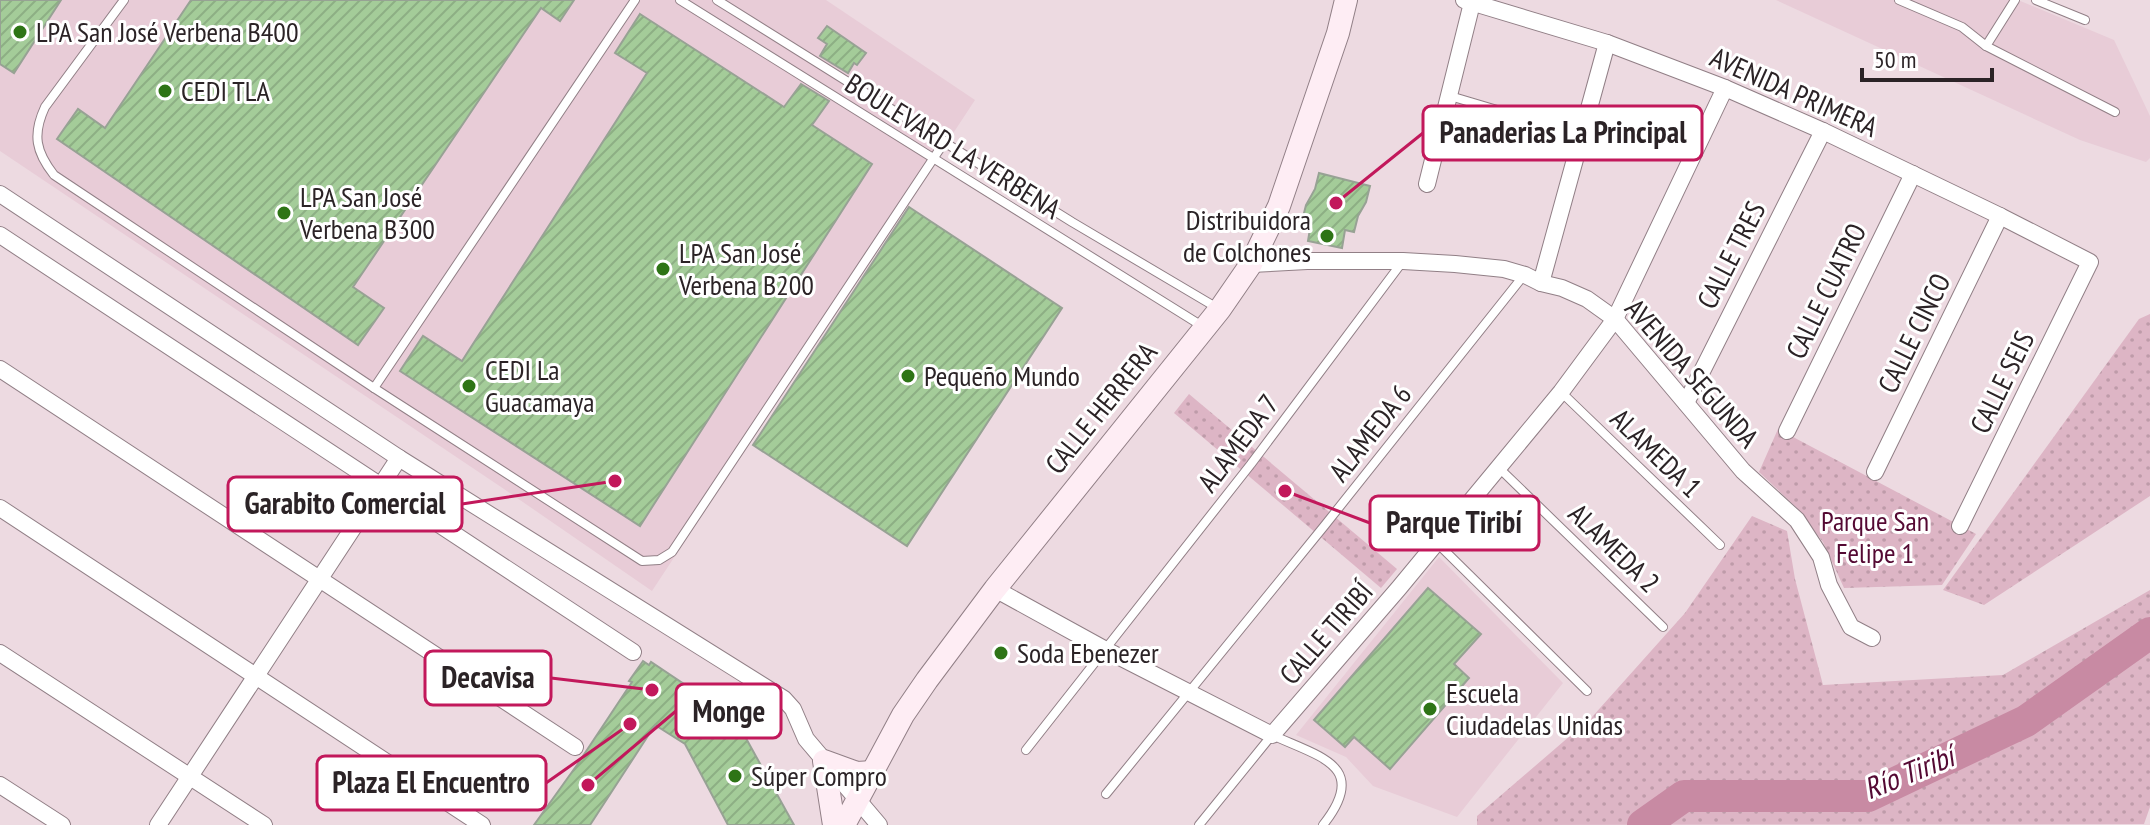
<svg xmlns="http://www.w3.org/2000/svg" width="2150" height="825" font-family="'PT Sans Narrow',sans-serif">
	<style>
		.built { fill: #e8ccd7 }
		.grass { fill: url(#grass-dots) }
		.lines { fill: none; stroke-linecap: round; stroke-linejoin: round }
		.river { stroke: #c88aa3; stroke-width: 32 }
		.building { fill: url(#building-hatch); stroke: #97a294; stroke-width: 2 }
		.lane-casing { stroke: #917f86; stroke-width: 10 }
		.street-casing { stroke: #917f86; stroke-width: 18 }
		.secondary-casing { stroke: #917f86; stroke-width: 24 }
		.lane { stroke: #fff; stroke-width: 8 }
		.street { stroke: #fff; stroke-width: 16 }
		.secondary { stroke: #feedf4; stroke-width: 22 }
		.poi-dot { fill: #2e7416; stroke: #fff; stroke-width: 3 }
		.labels { text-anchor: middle; stroke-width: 6; stroke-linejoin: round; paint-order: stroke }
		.poi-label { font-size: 28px; fill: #2b2326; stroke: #fff; text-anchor: start }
		.street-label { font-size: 28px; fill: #2b2326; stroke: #fff }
		.park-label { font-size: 28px; fill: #540933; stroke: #fff }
		.water-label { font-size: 30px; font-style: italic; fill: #540933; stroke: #fff }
		.leader { fill: none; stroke: #c2185b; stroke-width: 3 }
		.callout-dot { fill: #c2185b; stroke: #fff; stroke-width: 3 }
		.callout { fill: #fff; stroke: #c2185b; stroke-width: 3 }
		.callout-label { font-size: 30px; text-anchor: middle; font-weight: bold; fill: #2b2326 }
	</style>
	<defs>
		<pattern id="grass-dots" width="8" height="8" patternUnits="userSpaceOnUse" patternTransform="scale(2)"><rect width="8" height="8" fill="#ddb5c5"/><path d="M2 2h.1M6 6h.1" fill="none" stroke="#be9ba9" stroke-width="1.8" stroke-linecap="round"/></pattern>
		<pattern id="building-hatch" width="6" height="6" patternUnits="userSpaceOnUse" patternTransform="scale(2)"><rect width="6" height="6" fill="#a4cc99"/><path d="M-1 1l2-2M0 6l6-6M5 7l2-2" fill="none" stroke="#8daf84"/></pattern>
	</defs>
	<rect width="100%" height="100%" fill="#eddae1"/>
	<g class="built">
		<polygon points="0,0 826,0 975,100 652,591 504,489 0,151"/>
		<polygon points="1776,0 2018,0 2114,40 2150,116 2150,158 2146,162 2080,140"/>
		<polygon points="1439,557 1563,683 1457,817 1373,786 1346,757 1296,735"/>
	</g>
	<g class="grass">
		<polygon points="2150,314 2150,496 1984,605 1943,590 2139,319"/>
		<polygon points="1189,394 1397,569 1381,588 1174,413"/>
		<polygon points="1778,429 1976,534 1942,585 1844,588 1823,542 1796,507 1759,472"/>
		<polygon points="1752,516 1787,531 1795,579 1823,685 2003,675 2150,590 2150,807 2144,824 1477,825 1477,816 1592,717 1685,613"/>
	</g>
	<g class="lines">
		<polyline class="river" points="1643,825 1684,796 1868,796 2026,721 2150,633"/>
	</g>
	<g class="building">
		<polygon points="0,0 61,0 14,73 0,64"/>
		<polygon points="191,0 574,0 560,21 541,8 353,287 384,308 358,345 57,139 78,109 105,128"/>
		<polygon points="640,14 784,107 801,84 829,101 812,125 872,164 640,526 400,371 423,336 462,361 647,73 615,53"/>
		<polygon points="827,26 866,53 857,65 854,63 848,73 820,56 827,44 818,38"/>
		<polygon points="1319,173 1370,186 1366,202 1358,216 1354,232 1345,230 1342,248 1308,241 1311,223 1302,221 1306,205 1315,189"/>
		<polygon points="909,207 1062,308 907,546 753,445"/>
		<polygon points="1428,588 1481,634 1454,664 1469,678 1390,769 1354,737 1345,747 1314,720"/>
		<polygon points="643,661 649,665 651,662 702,696 703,694 732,713 794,825 728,825 685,744 655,725 590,825 534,825 577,765 632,682 629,681"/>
	</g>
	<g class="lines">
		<defs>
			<g id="lane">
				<path d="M124,0L45,107C32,135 36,152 54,175L374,388L642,561L659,560L672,552L945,141"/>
				<polyline points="680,0 1202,326"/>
				<polyline points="717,0 1072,222 1219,309"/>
				<polyline points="1899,0 1962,27 1986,46 2115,112"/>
				<polyline points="2036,0 2085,20"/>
				<polyline points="1986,46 2015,0"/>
				<polyline points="1450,96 1524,118"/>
				<polyline points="374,388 635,0"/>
				<polyline points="1561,392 1720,545"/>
				<polyline points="1499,468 1663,627"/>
				<polyline points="1437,543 1587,691"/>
				<polyline points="1026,750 1251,464 1403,261"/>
				<polyline points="1106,794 1325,525 1524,275"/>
				<path d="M1199,825L1272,735C1320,757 1370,766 1323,825"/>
			</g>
			<g id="street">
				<polyline points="1464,0 1607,43 1725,88 1823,131 2000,216 2090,262 1960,526"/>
				<polyline points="1427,184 1472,3"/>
				<polyline points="0,194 399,458 784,699 793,709 806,739 879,825"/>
				<polyline points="0,235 633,652"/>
				<polyline points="1251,264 1307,261 1403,261 1455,264 1504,269 1525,275 1541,283 1562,288 1587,299 1615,319 1743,471 1797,520 1821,557 1829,585 1851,627 1872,638"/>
				<polyline points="1541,283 1607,43"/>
				<polyline points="0,369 575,747"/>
				<polyline points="1686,403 1823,131"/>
				<polyline points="1787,431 1913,174"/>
				<polyline points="1875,472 2000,216"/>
				<polyline points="0,508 482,825"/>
				<polyline points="995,589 1104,649 1272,735 1399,588 1499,467 1561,392 1615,319 1725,88"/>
				<polyline points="0,653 264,825"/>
				<polyline points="0,785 62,825"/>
				<polyline points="158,825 399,458"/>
			</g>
			<g id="secondary">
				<polyline points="834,825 824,761 857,773 873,772"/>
				<polyline points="844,825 903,715 927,680 995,589 1220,309 1251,264 1279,206 1338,33 1346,0"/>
			</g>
		</defs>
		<use href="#lane" class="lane-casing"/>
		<use href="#street" class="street-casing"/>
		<use href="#secondary" class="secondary-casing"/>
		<use href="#lane" class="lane"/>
		<use href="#street" class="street"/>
		<use href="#secondary" class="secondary"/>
	</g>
	<g class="poi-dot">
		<circle cx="20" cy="32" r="8"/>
		<circle cx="165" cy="91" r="8"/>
		<circle cx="284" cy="213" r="8"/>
		<circle cx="1327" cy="236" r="8"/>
		<circle cx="663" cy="269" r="8"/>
		<circle cx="908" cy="376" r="8"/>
		<circle cx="469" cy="386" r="8"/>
		<circle cx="1001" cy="653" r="8"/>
		<circle cx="1430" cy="709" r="8"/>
		<circle cx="735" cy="776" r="8"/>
	</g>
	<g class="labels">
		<g class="poi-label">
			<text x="36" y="42">LPA San José Verbena B400</text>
			<text x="181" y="101">CEDI TLA</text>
			<text x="300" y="207">LPA San José<tspan x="300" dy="32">Verbena B300</tspan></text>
			<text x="1311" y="230" text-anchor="end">Distribuidora<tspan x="1311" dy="32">de Colchones</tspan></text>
			<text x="679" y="263">LPA San José<tspan x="679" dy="32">Verbena B200</tspan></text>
			<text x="485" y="380">CEDI La<tspan x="485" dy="32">Guacamaya</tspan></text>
			<text x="924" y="386">Pequeño Mundo</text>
			<text x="1017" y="663">Soda Ebenezer</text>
			<text x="1446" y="703">Escuela<tspan x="1446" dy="32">Ciudadelas Unidas</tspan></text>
			<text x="751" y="786">Súper Compro</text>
		</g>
		<g class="street-label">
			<text transform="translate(1794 92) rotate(24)" y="10">AVENIDA PRIMERA</text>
			<text transform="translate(953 146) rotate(32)" y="10">BOULEVARD LA VERBENA</text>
			<text transform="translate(1731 255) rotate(-63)" y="10">CALLE TRES</text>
			<text transform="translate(1826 291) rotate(-64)" y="10">CALLE CUATRO</text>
			<text transform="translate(1914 333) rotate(-64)" y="10">CALLE CINCO</text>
			<text transform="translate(1692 373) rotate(49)" y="10">AVENIDA SEGUNDA</text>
			<text transform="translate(2002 382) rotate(-64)" y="10">CALLE SEIS</text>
			<text transform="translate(1101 408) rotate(-51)" y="10">CALLE HERRERA</text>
			<text transform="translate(1370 433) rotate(-52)" y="10">ALAMEDA 6</text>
			<text transform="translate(1238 443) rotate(-53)" y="10">ALAMEDA 7</text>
			<text transform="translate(1656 453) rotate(44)" y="10">ALAMEDA 1</text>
			<text transform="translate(1614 548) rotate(44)" y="10">ALAMEDA 2</text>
			<text transform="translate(1326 633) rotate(-49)" y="10">CALLE TIRIBÍ</text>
		</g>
		<g class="park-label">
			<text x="1875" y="531">Parque San<tspan x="1875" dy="32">Felipe 1</tspan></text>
		</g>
		<g class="water-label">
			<text transform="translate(1909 773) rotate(-22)" y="10">Río Tiribí</text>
		</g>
	</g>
	<path class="leader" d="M1336 203L1423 133M615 481L462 504M1285 491L1370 523M652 690L551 678M588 785L676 711M630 724L546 783"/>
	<g class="callout-dot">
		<circle cx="1336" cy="203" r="8"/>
		<circle cx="615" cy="481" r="8"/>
		<circle cx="1285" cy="491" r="8"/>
		<circle cx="652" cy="690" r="8"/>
		<circle cx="588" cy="785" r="8"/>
		<circle cx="630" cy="724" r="8"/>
	</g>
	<g class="callout">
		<rect x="1423" y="106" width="279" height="54" rx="8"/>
		<rect x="228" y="477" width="234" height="54" rx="8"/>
		<rect x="1370" y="496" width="169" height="54" rx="8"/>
		<rect x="425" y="651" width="126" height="54" rx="8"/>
		<rect x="676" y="684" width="105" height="54" rx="8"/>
		<rect x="317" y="756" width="229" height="54" rx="8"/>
	</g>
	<g class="callout-label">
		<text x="1563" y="143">Panaderias La Principal</text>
		<text x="345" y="514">Garabito Comercial</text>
		<text x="1454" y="533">Parque Tiribí</text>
		<text x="488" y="688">Decavisa</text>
		<text x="729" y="722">Monge</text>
		<text x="431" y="793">Plaza El Encuentro</text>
	</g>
	<path d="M1862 68v12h130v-12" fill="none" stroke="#2b2326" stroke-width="4"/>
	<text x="1874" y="68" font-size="24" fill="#2b2326" stroke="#ffffff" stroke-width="6" paint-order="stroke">50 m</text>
</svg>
